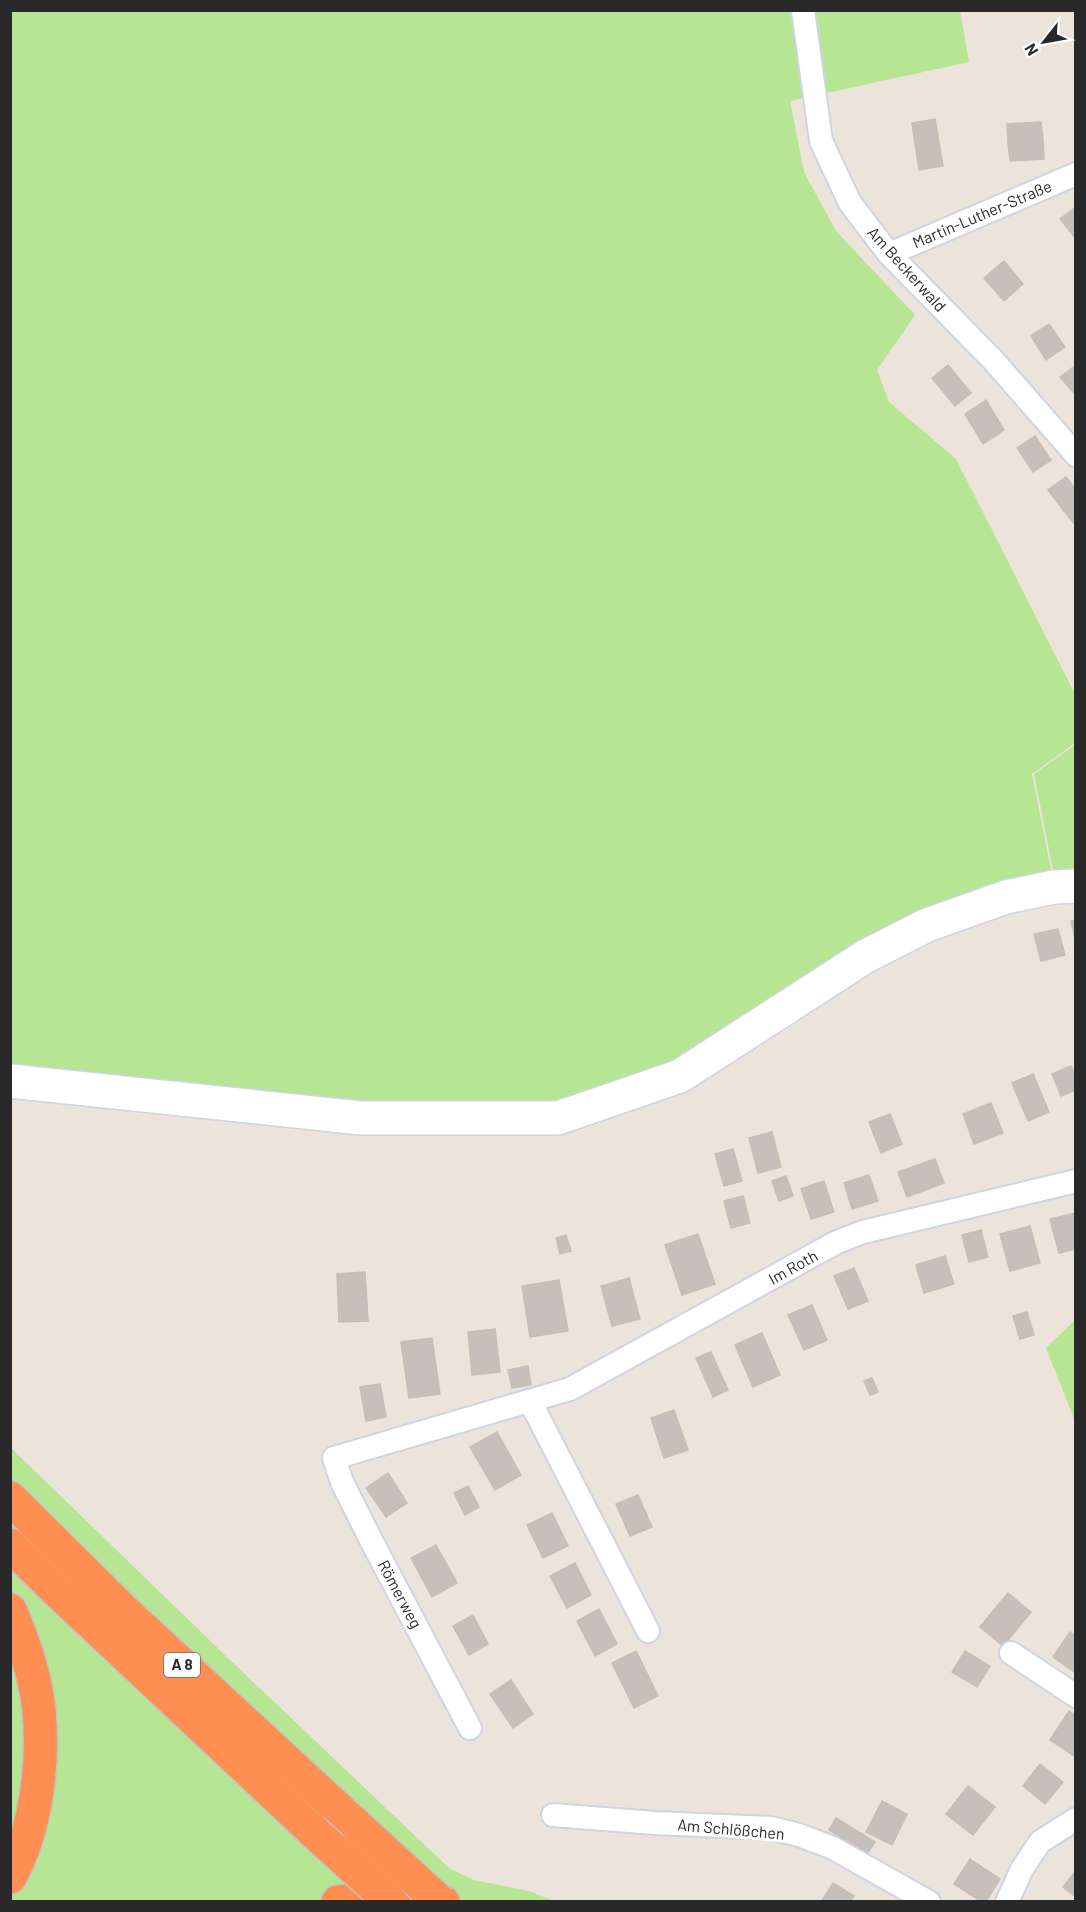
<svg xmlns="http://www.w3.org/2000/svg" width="1086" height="1912" font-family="Barlow,sans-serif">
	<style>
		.green { fill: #b6e594 }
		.building { fill: #c7c0ba; stroke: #c7bfb4; stroke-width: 1.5 }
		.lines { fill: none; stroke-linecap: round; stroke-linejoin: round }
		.street-casing { stroke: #cfd4e3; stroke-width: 26 }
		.secondary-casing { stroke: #cfd4e3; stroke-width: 36 }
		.highway-casing { stroke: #c3c3c3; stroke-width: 36 }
		.street { stroke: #fff; stroke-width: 22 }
		.secondary { stroke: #fff; stroke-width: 33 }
		.highway { stroke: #ff8e52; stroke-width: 33 }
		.highway-bridge-casing { stroke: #c3c3c3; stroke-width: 36; stroke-linecap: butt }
		.highway-bridge { stroke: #ff8e52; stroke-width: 33 }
		.labels { text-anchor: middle; stroke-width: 6; stroke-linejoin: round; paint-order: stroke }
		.shield { fill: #fff; stroke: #696969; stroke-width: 1.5 }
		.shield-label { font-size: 15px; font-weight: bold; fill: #292929 }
		.street-label { font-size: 16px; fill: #292929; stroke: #fff }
	</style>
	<rect width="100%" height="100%" fill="#ece3da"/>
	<g class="green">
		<polygon points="10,11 960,11 969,62 790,101 804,172 836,231 915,315 877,370 889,402 956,459 1075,694 1075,743 1032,774 1054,885 1002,893 859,940 672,1067 556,1113 374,1108 11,1073"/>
		<polygon points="1075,745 1075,883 1056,885 1034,774"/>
		<polygon points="1075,1320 1075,1421 1046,1348"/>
		<polygon points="10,1447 229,1659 450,1869 474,1880 529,1891 554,1901 11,1901"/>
	</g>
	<g class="building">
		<polygon points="935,119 943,166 919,170 912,123"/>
		<polygon points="1041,122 1043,140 1008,143 1007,124"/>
		<polygon points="1043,140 1044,159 1010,161 1008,143"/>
		<polygon points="1076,207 1076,239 1060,219"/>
		<polygon points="1004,261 1023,284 1004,301 984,278"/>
		<polygon points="1049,324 1065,347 1046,360 1031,336"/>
		<polygon points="948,365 971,393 955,406 932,378"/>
		<polygon points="1076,365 1076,395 1060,377"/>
		<polygon points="986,400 1004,430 983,444 965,414"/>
		<polygon points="1035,436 1051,460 1033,472 1017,448"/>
		<polygon points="1066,477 1076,490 1076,502 1064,511 1048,490"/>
		<polygon points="1076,502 1076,526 1064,511"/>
		<polygon points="1076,920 1076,943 1071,921"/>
		<polygon points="1058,929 1065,955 1041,961 1034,934"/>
		<polygon points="1071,1066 1076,1077 1076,1090 1061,1096 1052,1074"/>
		<polygon points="1033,1074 1049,1112 1028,1121 1012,1083"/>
		<polygon points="991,1103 1003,1133 974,1144 963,1114"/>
		<polygon points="890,1114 902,1144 881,1153 869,1122"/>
		<polygon points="772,1132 781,1167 758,1173 749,1138"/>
		<polygon points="733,1149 742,1181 724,1186 715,1154"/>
		<polygon points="935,1159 944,1183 907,1197 898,1172"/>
		<polygon points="869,1175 878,1201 852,1209 844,1183"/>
		<polygon points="786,1176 793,1196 779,1201 772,1181"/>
		<polygon points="824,1181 834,1212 811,1219 801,1189"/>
		<polygon points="743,1196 750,1223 731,1228 724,1201"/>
		<polygon points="1076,1213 1076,1249 1059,1253 1050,1219"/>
		<polygon points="1030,1226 1040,1263 1010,1271 1000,1234"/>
		<polygon points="981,1230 988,1257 969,1262 962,1235"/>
		<polygon points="698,1234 715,1284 682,1295 665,1245"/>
		<polygon points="566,1235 571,1251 560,1254 556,1238"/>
		<polygon points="945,1256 954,1284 924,1293 916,1265"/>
		<polygon points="854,1268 868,1301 848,1309 834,1276"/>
		<polygon points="365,1272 368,1321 339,1322 337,1274"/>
		<polygon points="629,1278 640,1319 612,1326 601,1286"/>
		<polygon points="559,1280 568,1331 530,1337 522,1286"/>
		<polygon points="812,1305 827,1340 804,1350 788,1315"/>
		<polygon points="1027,1312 1034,1335 1020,1339 1013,1316"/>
		<polygon points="495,1329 500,1372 472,1375 468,1332"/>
		<polygon points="762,1333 780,1375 753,1387 735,1345"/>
		<polygon points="432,1338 440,1394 409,1398 401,1342"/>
		<polygon points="711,1352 728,1390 713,1397 696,1358"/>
		<polygon points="528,1366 531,1385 512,1388 508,1370"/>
		<polygon points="872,1378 878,1392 870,1395 864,1381"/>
		<polygon points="380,1384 386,1417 366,1421 360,1387"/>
		<polygon points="674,1410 688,1450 664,1458 651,1418"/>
		<polygon points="497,1432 521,1475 495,1490 470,1447"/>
		<polygon points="388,1473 407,1503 386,1517 366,1488"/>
		<polygon points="468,1486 479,1507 465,1515 454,1493"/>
		<polygon points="638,1495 652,1527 630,1536 616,1504"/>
		<polygon points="552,1513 568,1546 543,1558 527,1525"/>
		<polygon points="436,1545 457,1583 432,1597 411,1558"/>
		<polygon points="575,1563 591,1595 567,1608 550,1576"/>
		<polygon points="1008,1593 1031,1612 1003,1646 980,1627"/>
		<polygon points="599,1609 617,1644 595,1656 577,1621"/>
		<polygon points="473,1615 488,1644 469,1655 453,1626"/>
		<polygon points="1070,1632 1076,1636 1076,1673 1053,1657"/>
		<polygon points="636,1651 658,1696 634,1708 612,1663"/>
		<polygon points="965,1651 990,1666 977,1687 952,1672"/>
		<polygon points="511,1680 533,1714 513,1728 490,1694"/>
		<polygon points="1069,1711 1076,1716 1076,1757 1050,1740"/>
		<polygon points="1040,1764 1063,1782 1045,1804 1023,1786"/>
		<polygon points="968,1786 995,1807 973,1835 946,1814"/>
		<polygon points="882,1801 907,1814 892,1845 866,1832"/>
		<polygon points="836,1818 875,1842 867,1854 829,1830"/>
		<polygon points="970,1859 1000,1879 986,1902 982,1902 954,1884"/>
		<polygon points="1076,1870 1076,1897 1063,1887"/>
		<polygon points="833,1883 854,1896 850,1902 821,1902"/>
	</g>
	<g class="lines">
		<defs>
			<g id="street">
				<polyline points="803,10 821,141 850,203 889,254 993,360 1076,455"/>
				<polyline points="889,254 1076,174"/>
				<polyline points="530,1401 648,1631"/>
				<polyline points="1011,1653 1076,1696"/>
				<polyline points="470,1728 372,1542 342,1482 334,1458 570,1389 837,1242 863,1232 1076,1181"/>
				<polyline points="553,1815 655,1823 771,1828 799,1835 833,1848 929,1902"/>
				<polyline points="1007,1902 1022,1869 1040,1842 1076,1819"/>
			</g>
			<polyline id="secondary" points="10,1081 361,1118 558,1118 680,1076 866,956 927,925 1006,897 1054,887 1076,886"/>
			<g id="highway">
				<polyline points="10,1498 125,1612 358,1827"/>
				<polyline points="10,1545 57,1591 313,1831"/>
				<path d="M10,1610C23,1640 36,1678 39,1711C44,1764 36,1830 10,1877"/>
				<polyline points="338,1902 394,1896 443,1902"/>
			</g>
		</defs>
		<use href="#street" class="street-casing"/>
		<use href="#secondary" class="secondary-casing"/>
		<use href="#highway" class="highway-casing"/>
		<use href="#street" class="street"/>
		<use href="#secondary" class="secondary"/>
		<use href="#highway" class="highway"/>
		<defs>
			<g id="highway-bridge">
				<polyline points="358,1827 440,1902"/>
				<polyline points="313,1831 391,1902"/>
			</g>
		</defs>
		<use href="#highway-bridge" class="highway-bridge-casing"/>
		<use href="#highway-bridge" class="highway-bridge"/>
	</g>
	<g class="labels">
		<rect class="shield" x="164" y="1653" width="36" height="24" rx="4.5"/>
		<g class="shield-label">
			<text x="182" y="1670">A 8</text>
		</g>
		<g class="street-label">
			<text transform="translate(982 214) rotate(-23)" y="6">Martin-Luther-Straße</text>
			<text transform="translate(907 269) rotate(48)" y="6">Am Beckerwald</text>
			<text transform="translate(793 1267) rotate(-29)" y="6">Im Roth</text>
			<text transform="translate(400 1594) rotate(62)" y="6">Römerweg</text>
			<text transform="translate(731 1829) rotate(5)" y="6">Am Schlößchen</text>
		</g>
	</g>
	<rect width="1086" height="1912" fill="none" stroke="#292929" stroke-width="24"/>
	<g transform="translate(1044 42) rotate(239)" stroke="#ffffff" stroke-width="4.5" paint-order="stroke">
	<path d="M0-4.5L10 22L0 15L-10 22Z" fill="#292929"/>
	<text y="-9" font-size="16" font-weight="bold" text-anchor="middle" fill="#292929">N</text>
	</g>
</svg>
